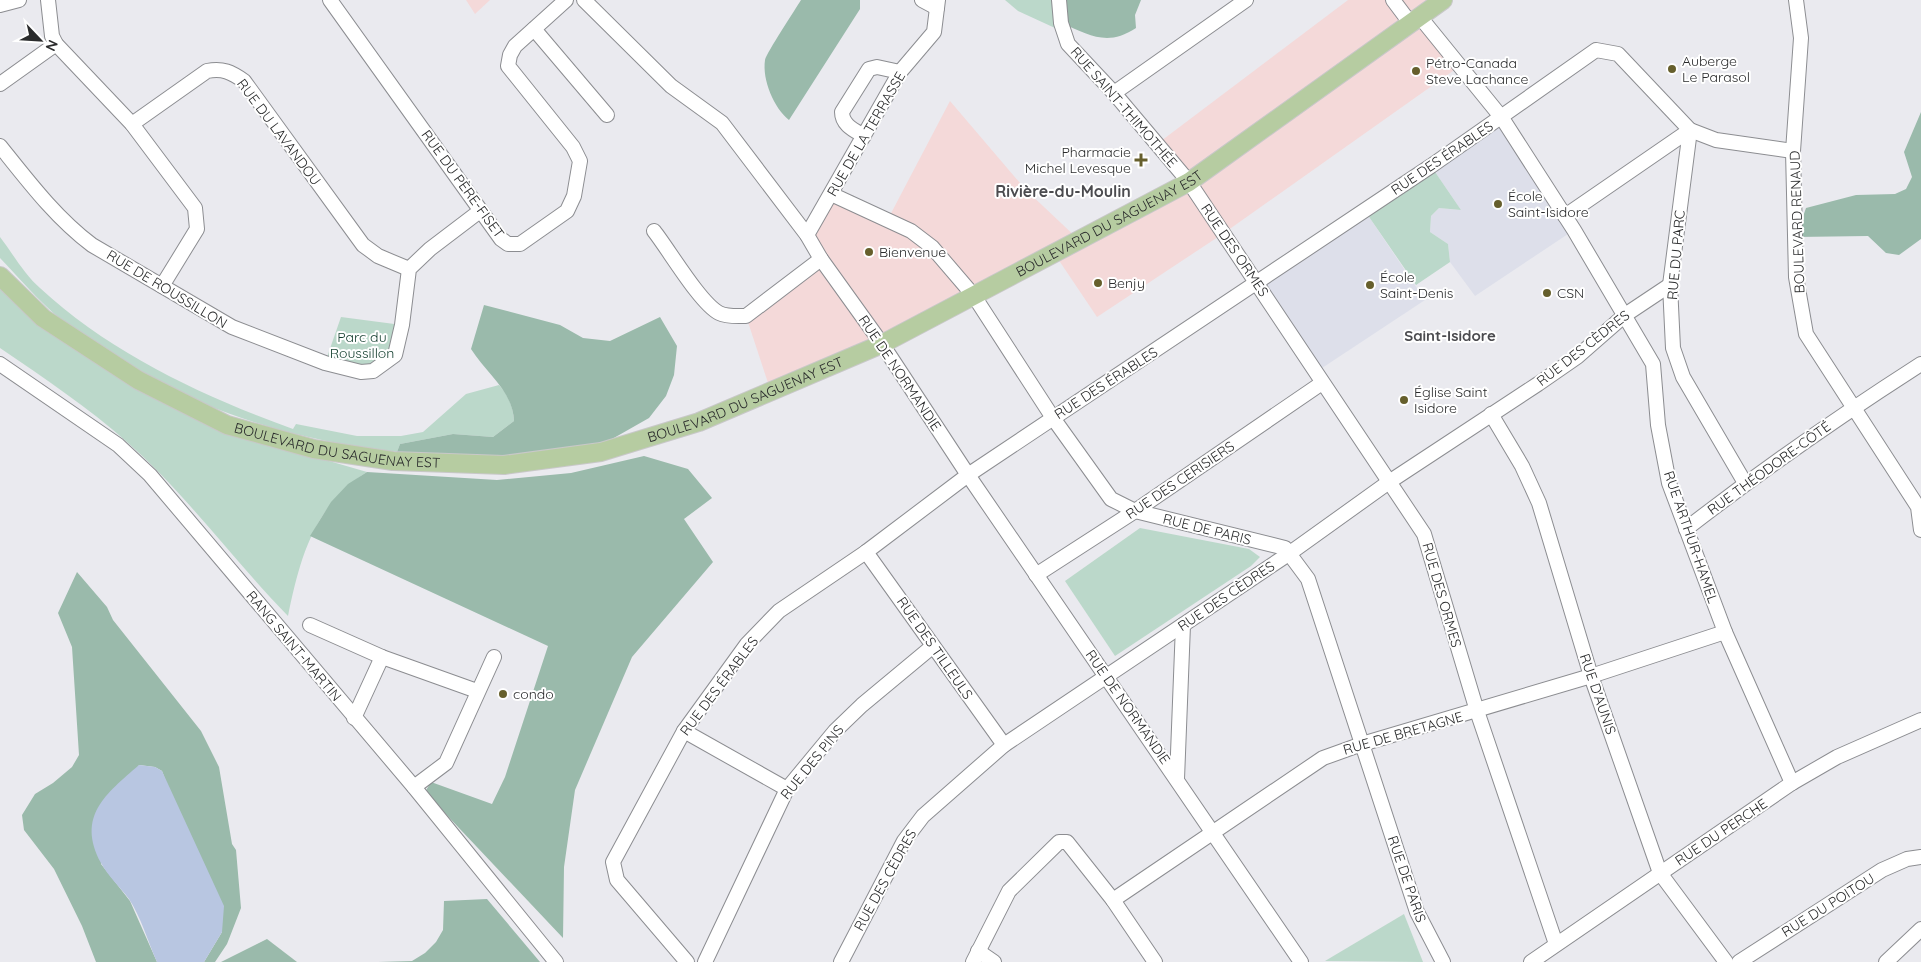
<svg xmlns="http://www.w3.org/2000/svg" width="1921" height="962" font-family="Quicksand,sans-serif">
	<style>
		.commercial { fill: #f4d9d9 }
		.built { fill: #dddfea }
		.green { fill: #bbd8ca }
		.forest { fill: #9abaab }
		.water { fill: #b8c6e1 }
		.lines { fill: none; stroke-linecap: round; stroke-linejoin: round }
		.minor-casing { stroke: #8c8d91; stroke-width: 16 }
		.major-casing { stroke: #c8c8c8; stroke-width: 20 }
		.minor { stroke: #fff; stroke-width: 14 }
		.major { stroke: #b6cca1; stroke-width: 18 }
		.poi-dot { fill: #665f2c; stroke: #fff; stroke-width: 2 }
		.labels { text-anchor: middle; stroke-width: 4; stroke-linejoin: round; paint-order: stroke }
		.poi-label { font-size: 14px; fill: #2a2b2c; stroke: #fff; text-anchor: start }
		.street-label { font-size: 14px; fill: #2a2b2c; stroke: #fff }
		.park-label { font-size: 14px; fill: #0f3b2b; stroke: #fff }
		.neighbourhood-label { font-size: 15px; font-weight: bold; fill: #4b4b4f; stroke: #fff }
		.quarter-label { font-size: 16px; font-weight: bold; fill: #4b4b4f; stroke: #fff }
	</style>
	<rect width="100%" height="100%" fill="#eaeaef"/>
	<g class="commercial">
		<polygon points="466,0 490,0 475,14"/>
		<polygon points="1348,0 1443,0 1421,17 1460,66 1224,233 1097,317 1054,253 771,392 746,316 821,259 807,235 831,194 888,219 950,101 1026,190 1079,240 1188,182 1157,144"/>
	</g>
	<g class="built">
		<polygon points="1502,118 1574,230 1475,296 1450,262 1448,244 1430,232 1431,216 1439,208 1461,210 1431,166"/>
		<polygon points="1365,211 1425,300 1316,372 1258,283"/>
	</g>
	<g class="green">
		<polygon points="1005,0 1059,0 1061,23 1055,28 1018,11"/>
		<polygon points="1431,166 1461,210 1439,208 1431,216 1430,232 1448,244 1450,262 1416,285 1365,211"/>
		<path d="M0,237C13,254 24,274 40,288C110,353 204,397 293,429L296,424L357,436H401L423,432L466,394L499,385C509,396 513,407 514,421L493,437L453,434L400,444L397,452C278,440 151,395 59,318C38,300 19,278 0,258Z"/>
		<path d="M0,285L243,436L367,472C314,505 300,558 288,616C234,561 185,493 128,443C89,408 44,378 0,348Z"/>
		<polygon points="341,317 402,325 395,355 373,371 325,363"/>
		<polygon points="1140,528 1249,549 1260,557 1251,566 1115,656 1065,581"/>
		<polygon points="1404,914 1423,962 1325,961"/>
	</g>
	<g class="forest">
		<path d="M801,0H860V9L789,120C774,108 762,80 765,60C767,52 795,10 801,0Z"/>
		<path d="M1059,0H1141L1135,15L1136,28C1107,47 1090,35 1061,23Z"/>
		<polygon points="1921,112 1921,239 1899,255 1886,253 1868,236 1796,237 1806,208 1856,195 1895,194 1906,189 1912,177 1904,152"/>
		<path d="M484,305L560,325L583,338L610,341L660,317L677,346L674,375L666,396L649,418L605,443L531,454L467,457L397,452L400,444L453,434L493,437L514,421C513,391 486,373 471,349Z"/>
		<polygon points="644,456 688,469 712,498 684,519 713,562 632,657 575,790 564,867 563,938 425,792 431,782 492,804 505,777 548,646 310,536 331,502 348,484 367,472 497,480 571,473"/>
		<polygon points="77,572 107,607 113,620 201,731 219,767 232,844 236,850 241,908 227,944 215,962 204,962 222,932 162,771 155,767 139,765 101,864 130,901 157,962 96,962 82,926 54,869 24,830 22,815 35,794 53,783 72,767 79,755 72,647 58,613"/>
		<polygon points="487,899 540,962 378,962 412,961 425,953 436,942 443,930 444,901"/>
		<polygon points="267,939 297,962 221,962"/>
	</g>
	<path class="water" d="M139,765L155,767L162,771L224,906L222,932L204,962H157C148,942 141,917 129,899C120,887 108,876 101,863C76,816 106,794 139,765Z"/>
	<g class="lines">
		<defs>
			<g id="minor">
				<polyline points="48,0 52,36 56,44 132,124 195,208 197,229 162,286"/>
				<polyline points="330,0 501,239 508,244 520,244 567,211 574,196 580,161 573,147 508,66 510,55 515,46 566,0"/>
				<polyline points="584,0 671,86 722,123 807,235 821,259 882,344 968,475 1301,962"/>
				<polyline points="922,0 937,8"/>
				<polyline points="1059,0 1061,23 1068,44 1114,93 1189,182 1424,534 1477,711 1556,944"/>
				<polyline points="1393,0 1411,24"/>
				<polyline points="1796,0 1801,38 1793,151 1796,277 1806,334 1918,507 1921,530"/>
				<polyline points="0,5 19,0"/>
				<polyline points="1420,17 1502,118 1574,230 1653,364 1658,425 1669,483 1725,632 1792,783"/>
				<polyline points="534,29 607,115"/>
				<polyline points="0,84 56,44"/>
				<polyline points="1114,93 1246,0"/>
				<path d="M132,124L207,71C223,68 231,72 244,81L363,245L378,256L409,269"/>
				<path d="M864,136C854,130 842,125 842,112L869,69L877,67L900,72"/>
				<path d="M0,146C28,181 56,218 92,245L232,327L325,363L361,372L373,371L395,355L402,325L409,269L430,249L480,211"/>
				<polyline points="831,194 911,231 932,247 974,296 1053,418 1111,499 1135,511 1285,548 1308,579 1417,912 1443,962"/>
				<polyline points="1565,216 1690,130 1716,140 1793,151"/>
				<path d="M654,231C669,250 700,303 719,313C727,317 737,316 746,316L821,259"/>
				<polyline points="807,235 900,72 934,32 938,0"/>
				<polyline points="0,364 118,445 150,475 414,787 556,962"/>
				<polyline points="1491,414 1522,466 1539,503 1591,676 1660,873 1726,962"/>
				<path d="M1686,529C1762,470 1840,416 1921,364"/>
				<polyline points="866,552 1004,745"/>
				<polyline points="1036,575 1135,511 1322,383"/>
				<polyline points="310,625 382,657 477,691"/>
				<polyline points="354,718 382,657"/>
				<polyline points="684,731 787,789"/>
				<polyline points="1177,779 1183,625"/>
				<polyline points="414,787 446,763 494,657"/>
				<polyline points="1113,900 1323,758 1362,744 1591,676 1725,632"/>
				<polyline points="978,951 994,962"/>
				<polyline points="687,962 617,880 613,862 684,731 747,644 779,611 866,552 968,475 1431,166 1596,50 1618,54 1690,130 1670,285 1673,348 1683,377 1745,483"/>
				<polyline points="705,962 787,789 835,731 862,705 933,646"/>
				<polyline points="841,962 904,841 923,816 1004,745 1290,553 1389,482 1538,384 1577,357 1625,315 1670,285"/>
				<polyline points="973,962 1009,891 1059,842 1067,842 1113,900 1155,962"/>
				<polyline points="1531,962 1792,783 1837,757 1921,720"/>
				<polyline points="1739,962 1882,870 1907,859 1921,857"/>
				<polyline points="1886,962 1921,929"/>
			</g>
			<g id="major">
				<path id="s1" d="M0,276L43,318L138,380L227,425L314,449L393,461L504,465L601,452L699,422L882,344L1189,182L1443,0"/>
			</g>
		</defs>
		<use href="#minor" class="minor-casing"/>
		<use href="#major" class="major-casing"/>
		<use href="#minor" class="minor"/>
		<use href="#major" class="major"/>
	</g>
	<g class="poi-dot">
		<circle cx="1672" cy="69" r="5"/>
		<circle cx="1416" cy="71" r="5"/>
		<path d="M1138.5 152.5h5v5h5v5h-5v5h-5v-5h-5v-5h5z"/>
		<circle cx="1498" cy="204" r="5"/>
		<circle cx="869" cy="252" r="5"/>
		<circle cx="1098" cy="283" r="5"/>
		<circle cx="1370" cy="285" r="5"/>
		<circle cx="1547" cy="293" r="5"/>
		<circle cx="1404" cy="400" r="5"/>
		<circle cx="503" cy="694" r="5"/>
	</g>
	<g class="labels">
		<g class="poi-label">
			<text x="1682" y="66">Auberge<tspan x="1682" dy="16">Le Parasol</tspan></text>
			<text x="1426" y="68">Pétro-Canada<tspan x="1426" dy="16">Steve Lachance</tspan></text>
			<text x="1131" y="157" text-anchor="end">Pharmacie<tspan x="1131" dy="16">Michel Levesque</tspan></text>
			<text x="1508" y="201">École<tspan x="1508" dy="16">Saint-Isidore</tspan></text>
			<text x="879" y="257">Bienvenue</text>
			<text x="1380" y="282">École<tspan x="1380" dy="16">Saint-Denis</tspan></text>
			<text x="1108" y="288">Benjy</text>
			<text x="1557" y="298">CSN</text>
			<text x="1414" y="397">Église Saint<tspan x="1414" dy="16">Isidore</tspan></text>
			<text x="513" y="699">condo</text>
		</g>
		<g class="street-label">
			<text transform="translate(1124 107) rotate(49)" y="5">RUE SAINT-THIMOTHÉE</text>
			<text transform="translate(279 132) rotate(53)" y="5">RUE DU LAVANDOU</text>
			<text transform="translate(866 134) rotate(-60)" y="5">RUE DE LA TERRASSE</text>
			<text transform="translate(1442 158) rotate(-34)" y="5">RUE DES ÉRABLES</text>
			<text transform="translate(463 184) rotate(54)" y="5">RUE DU PÈRE-FISET</text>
			<text dy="5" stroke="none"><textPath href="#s1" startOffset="1211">BOULEVARD DU SAGUENAY EST</textPath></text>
			<text transform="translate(1797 222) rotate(-92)" y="5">BOULEVARD RENAUD</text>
			<text transform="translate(1235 250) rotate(56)" y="5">RUE DES ORMES</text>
			<text transform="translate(1676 255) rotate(-85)" y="5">RUE DU PARC</text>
			<text transform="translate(167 289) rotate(31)" y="5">RUE DE ROUSSILLON</text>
			<text transform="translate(1583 348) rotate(-38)" y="5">RUE DES CÈDRES</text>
			<text transform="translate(900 373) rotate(56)" y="5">RUE DE NORMANDIE</text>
			<text transform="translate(1106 383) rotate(-33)" y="5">RUE DES ÉRABLES</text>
			<text dy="5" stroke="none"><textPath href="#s1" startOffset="806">BOULEVARD DU SAGUENAY EST</textPath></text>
			<text dy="5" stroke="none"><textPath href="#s1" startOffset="386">BOULEVARD DU SAGUENAY EST</textPath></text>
			<text transform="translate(1769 468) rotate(-36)" y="5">RUE THÉODORE-CÔTÉ</text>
			<text transform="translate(1180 480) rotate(-34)" y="5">RUE DES CERISIERS</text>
			<text transform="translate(1207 529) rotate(14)" y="5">RUE DE PARIS</text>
			<text transform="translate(1691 537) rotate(71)" y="5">RUE ARTHUR-HAMEL</text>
			<text transform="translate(1442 595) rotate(74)" y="5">RUE DES ORMES</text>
			<text transform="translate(1226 596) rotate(-34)" y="5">RUE DES CÈDRES</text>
			<text transform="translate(294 646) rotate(50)" y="5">RANG SAINT-MARTIN</text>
			<text transform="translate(935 648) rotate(55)" y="5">RUE DES TILLEULS</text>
			<text transform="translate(719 686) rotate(-53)" y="5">RUE DES ÉRABLES</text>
			<text transform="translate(1598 694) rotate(71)" y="5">RUE D'AUNIS</text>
			<text transform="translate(1128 707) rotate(55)" y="5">RUE DE NORMANDIE</text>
			<text transform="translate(1403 733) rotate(-16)" y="5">RUE DE BRETAGNE</text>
			<text transform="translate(812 762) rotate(-51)" y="5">RUE DES PINS</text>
			<text transform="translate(1721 832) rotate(-34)" y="5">RUE DU PERCHE</text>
			<text transform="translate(1407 879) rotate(71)" y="5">RUE DE PARIS</text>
			<text transform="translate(885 880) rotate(-61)" y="5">RUE DES CÈDRES</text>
			<text transform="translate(1828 905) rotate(-32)" y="5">RUE DU POITOU</text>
		</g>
		<g class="park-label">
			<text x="362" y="342">Parc du<tspan x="362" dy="16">Roussillon</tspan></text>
		</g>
		<g class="neighbourhood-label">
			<text x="1450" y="341">Saint-Isidore</text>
		</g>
		<g class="quarter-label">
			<text x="1063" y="197">Rivière-du-Moulin</text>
		</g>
	</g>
	<g transform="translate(40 40) rotate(115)" stroke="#ffffff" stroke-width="4" paint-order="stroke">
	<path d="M0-4L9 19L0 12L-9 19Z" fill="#2a2b2c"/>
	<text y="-8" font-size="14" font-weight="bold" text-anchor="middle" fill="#2a2b2c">N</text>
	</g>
</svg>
